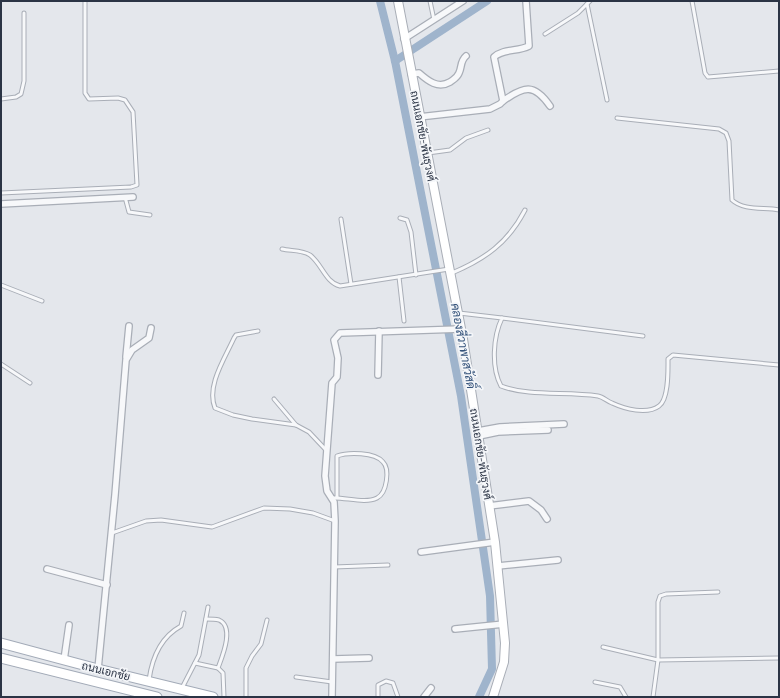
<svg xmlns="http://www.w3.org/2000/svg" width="780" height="698" font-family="Manrope,Sarabun,sans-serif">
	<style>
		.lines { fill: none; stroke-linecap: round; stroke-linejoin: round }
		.canal { stroke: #9fb4cc; stroke-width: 8 }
		.lane-casing { stroke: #a9aeb7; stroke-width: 5 }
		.street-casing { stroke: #a9aeb7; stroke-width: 8 }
		.secondary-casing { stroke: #a9aeb7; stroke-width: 10 }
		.primary-casing { stroke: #a3abb8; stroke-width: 11 }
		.lane { stroke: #f7f8fa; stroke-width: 3 }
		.street { stroke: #f7f8fa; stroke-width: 5.5 }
		.secondary { stroke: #fff; stroke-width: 8 }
		.primary { stroke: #fff; stroke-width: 9 }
		.labels { text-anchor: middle; stroke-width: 3.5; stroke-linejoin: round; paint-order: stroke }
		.street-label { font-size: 11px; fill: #2b3445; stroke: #f4f6f9 }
		.water-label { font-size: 12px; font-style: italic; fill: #34527a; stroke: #f4f6f9 }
	</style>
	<rect width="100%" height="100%" fill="#e4e7ec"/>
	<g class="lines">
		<g class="canal">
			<polyline points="380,1 395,61 461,396 490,596 492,669 479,697"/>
			<polyline points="395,61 487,1"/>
		</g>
		<defs>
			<g id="lane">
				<polyline points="430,1 434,20"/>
				<polyline points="692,1 705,73 708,77 779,71"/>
				<polyline points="587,4 607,100"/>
				<polyline points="545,34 578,13 590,1"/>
				<polyline points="1,99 16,97 21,94 24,81 24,13"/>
				<path d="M617,118L719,129L726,133L729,141L732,200C744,211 764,207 779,210"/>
				<polyline points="428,153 450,150 466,138 488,130"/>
				<polyline points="1,193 131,187 137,185 133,112 125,100 118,98 89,99 85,93 85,1"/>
				<polyline points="125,197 129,212 150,215"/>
				<polyline points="400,218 407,220 411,232 416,275"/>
				<polyline points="341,219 351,284"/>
				<path d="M282,249C290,251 303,250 310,255C322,264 325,282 340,286L449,269"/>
				<path d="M452,273C485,259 508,243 525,210"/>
				<polyline points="399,277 404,321"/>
				<polyline points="1,285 42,301"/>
				<path d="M459,313L502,318C493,337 491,367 501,386C530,397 566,391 598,396C603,397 607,401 612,403C625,409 647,415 659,406C669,399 668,370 668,359L673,355L779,365"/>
				<polyline points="502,318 643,336"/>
				<path d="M258,331L236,335L234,338C225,358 206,386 215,408L233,415L252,419L296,425"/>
				<polyline points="1,364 30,383"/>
				<polyline points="274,399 296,425 309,432 326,450"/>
				<path d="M332,498C345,497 365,504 377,498C387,493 390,469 383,462C375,452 348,452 337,456V498"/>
				<polyline points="112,533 146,521 161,520 212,527 264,508 290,509 313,513 335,521"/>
				<polyline points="334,567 388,565"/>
				<polyline points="603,647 658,660 779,658"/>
				<path d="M195,663L218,668C222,657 235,627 219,620C215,619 210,619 206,619"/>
				<polyline points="218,668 223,673 224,697"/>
				<polyline points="296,677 332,682"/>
				<path d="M149,680C152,658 161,637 181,626L184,613"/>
				<polyline points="595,682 620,687 626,697"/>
				<polyline points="182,688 199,655 208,607"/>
				<polyline points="246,697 246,668 252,656 261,644 267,620"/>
				<polyline points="378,697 378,685 386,681 393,683 398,697"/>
				<polyline points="653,697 658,660 658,602 660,596 666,594 718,592"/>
			</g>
			<g id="street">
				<polyline points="404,39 463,1"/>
				<path d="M411,74L419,73C428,81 438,89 450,82C454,79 457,78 459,73C462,67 460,61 466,56"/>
				<path d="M503,101C524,86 534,83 550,106"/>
				<path d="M419,117L490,109L500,104L503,101L494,57C504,48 518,52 529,46L526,1"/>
				<polyline points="1,204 133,197"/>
				<polyline points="126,357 129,326"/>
				<polyline points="378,375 379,331"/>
				<polyline points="478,431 500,427 564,424"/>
				<polyline points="479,436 498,432 548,430"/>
				<polyline points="489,506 529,501 541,510 547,519"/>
				<polyline points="421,552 495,542"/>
				<polyline points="498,566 558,560"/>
				<polyline points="47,569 107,585"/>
				<polyline points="455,629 504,624"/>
				<polyline points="333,659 369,658"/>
				<polyline points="64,660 69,625"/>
				<polyline points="98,669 115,495 126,360 132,350 149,338 151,328"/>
				<polyline points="332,697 335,521 334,502 327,491 325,476 332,383 337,377 338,358 334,340 340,333 461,329"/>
				<polyline points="424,697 431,688"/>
			</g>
			<polyline id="secondary" points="398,1 463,339 495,542 505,643 504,662 493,697"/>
			<g id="primary">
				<polyline points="1,643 98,669 213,697"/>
				<polyline points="1,658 157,697"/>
			</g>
		</defs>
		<use href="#lane" class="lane-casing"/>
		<use href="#street" class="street-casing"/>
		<use href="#secondary" class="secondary-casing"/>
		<use href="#primary" class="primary-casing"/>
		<use href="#lane" class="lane"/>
		<use href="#street" class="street"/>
		<use href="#secondary" class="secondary"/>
		<use href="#primary" class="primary"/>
	</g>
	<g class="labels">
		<g class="street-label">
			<text transform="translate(423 136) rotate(79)" y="4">ถนนเอกชัย-พันธุวงศ์</text>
			<text transform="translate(481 454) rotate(81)" y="4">ถนนเอกชัย-พันธุวงศ์</text>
			<text transform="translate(106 671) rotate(14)" y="4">ถนนเอกชัย</text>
		</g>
		<g class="water-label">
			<text transform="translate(463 346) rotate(79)" y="4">คลองสี่วาพาสวัสดิ์</text>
		</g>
	</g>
	<rect width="780" height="698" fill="none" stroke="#2b3445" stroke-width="4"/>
</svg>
